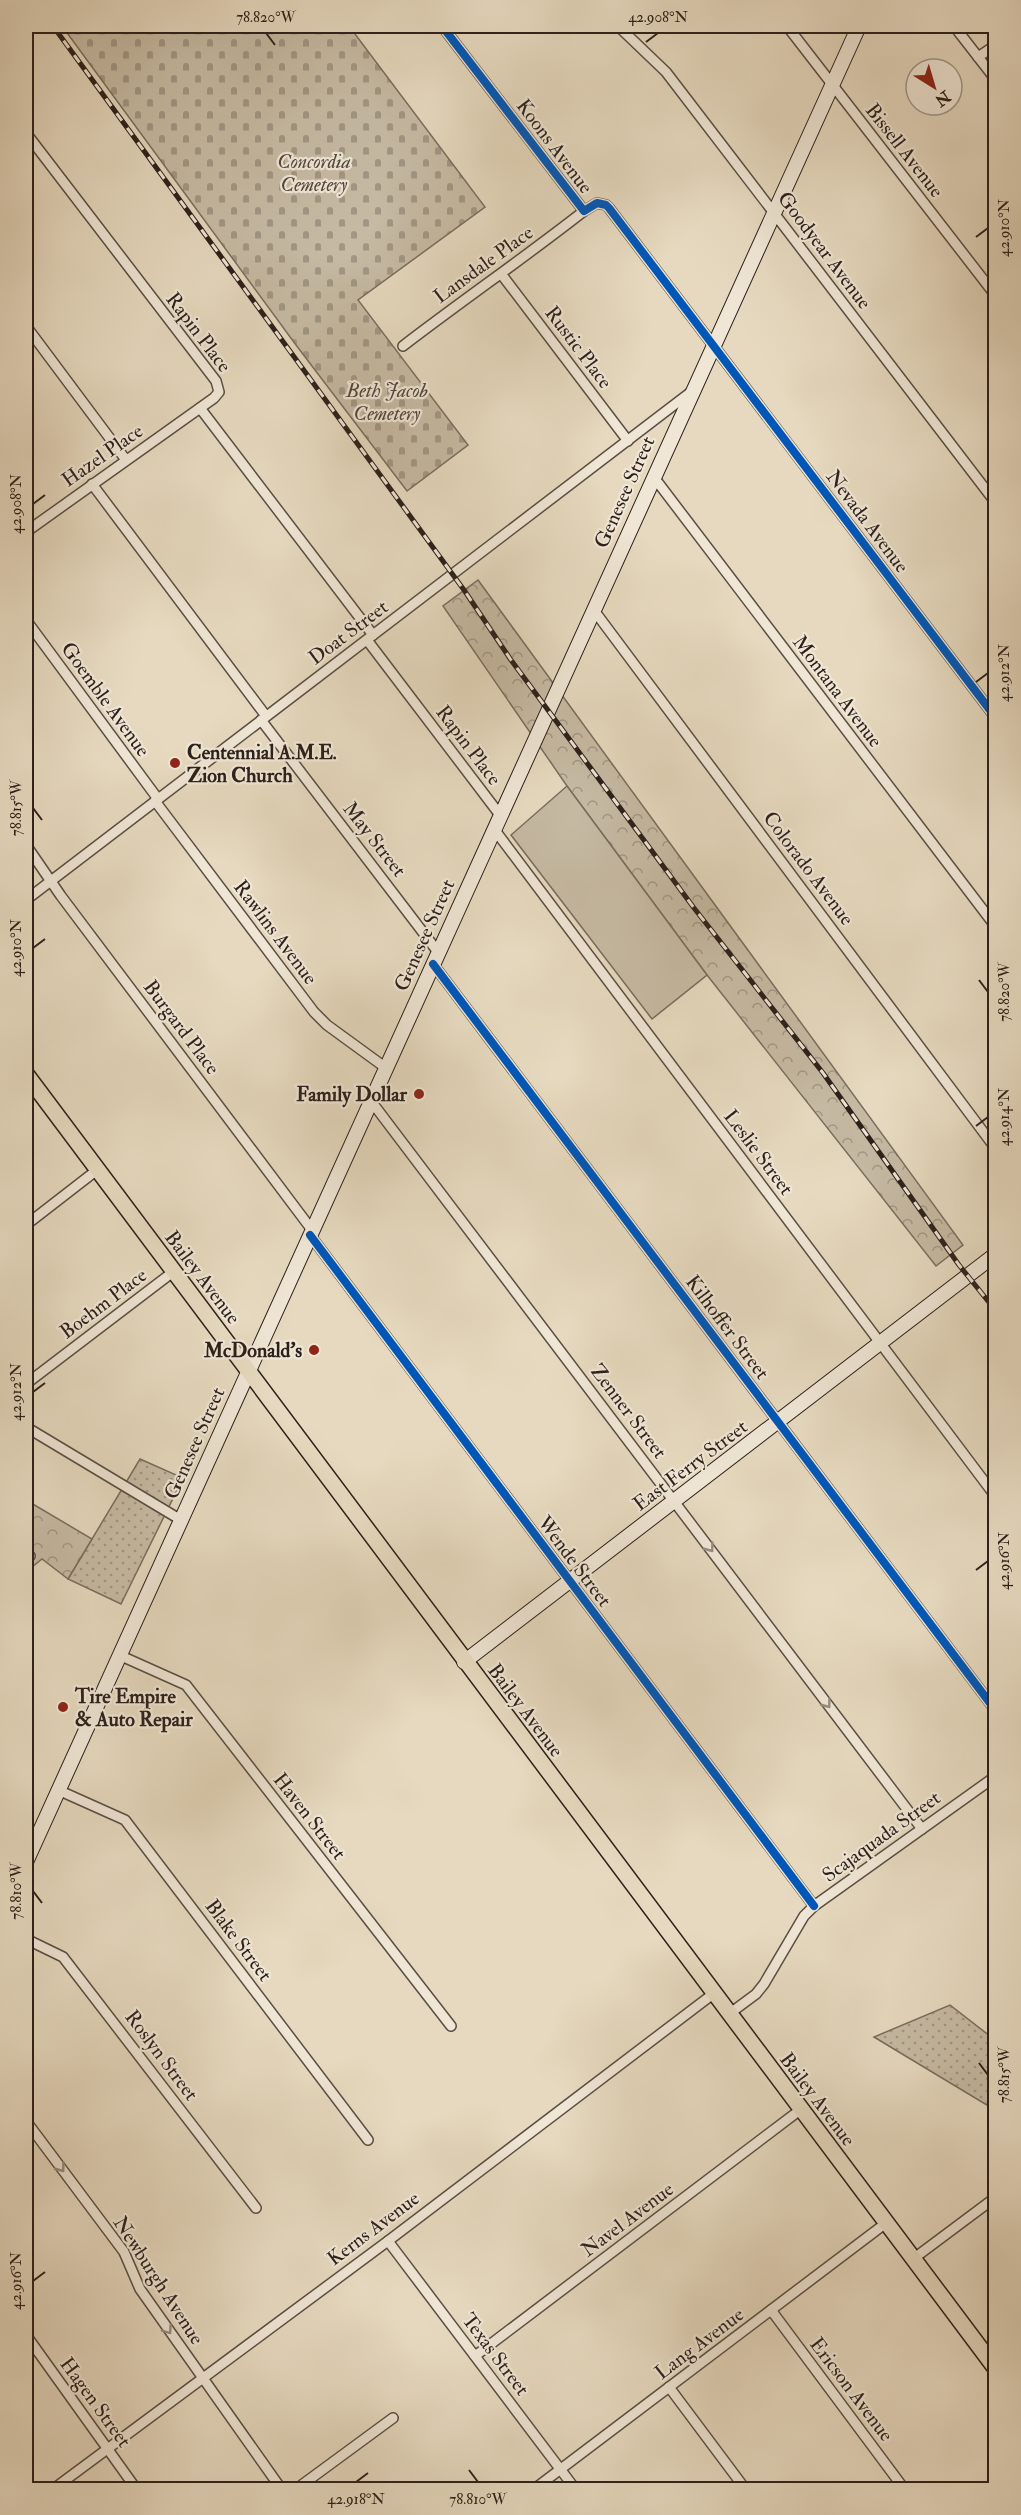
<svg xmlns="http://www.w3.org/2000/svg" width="1021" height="2515" font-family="'IM FELL Double Pica',serif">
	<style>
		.grass { fill: url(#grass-dots); stroke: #796d5f; stroke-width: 1.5 }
		.forest { fill: url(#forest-crowns); stroke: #796d5f; stroke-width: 1.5 }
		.cemetery { fill: url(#cemetery-stones); stroke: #796d5f; stroke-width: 1.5 }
		.garden { fill: #c6baa3; stroke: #796d5f; stroke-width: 1.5 }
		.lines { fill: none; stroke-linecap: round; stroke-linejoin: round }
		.street-casing { stroke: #5a4e44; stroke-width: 12 }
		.secondary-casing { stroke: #2c201b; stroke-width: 16 }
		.primary-casing { stroke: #2c201b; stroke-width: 18 }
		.street { stroke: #efe6d5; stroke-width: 9 }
		.secondary { stroke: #efe6d5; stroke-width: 14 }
		.primary { stroke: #e6d9bf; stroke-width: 15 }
		.rail-casing { stroke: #2c201b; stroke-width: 5 }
		.rail { stroke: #efe6d5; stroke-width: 3; stroke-dasharray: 9; stroke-linecap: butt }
		.cycleway-casing { stroke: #efe6d5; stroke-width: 11 }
		.cycleway { stroke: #0057b8; stroke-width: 8 }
		.oneway { stroke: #978d81 }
		.ticks { fill: none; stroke: #2c201b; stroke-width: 2 }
		.poi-dot { fill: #8f2418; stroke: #efe6d5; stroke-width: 2 }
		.labels { text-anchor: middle; stroke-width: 4.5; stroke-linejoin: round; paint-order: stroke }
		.street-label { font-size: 20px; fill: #2c201b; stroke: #efe6d5 }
		.park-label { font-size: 20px; font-style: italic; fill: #52463d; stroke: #efe6d5 }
		.poi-label { font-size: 20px; font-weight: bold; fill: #2c201b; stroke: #efe6d5; text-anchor: start }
		.neatline { fill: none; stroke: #2c201b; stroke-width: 2 }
		.ticks-label { font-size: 15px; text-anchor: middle; fill: #2c201b }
	</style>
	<defs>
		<pattern id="grass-dots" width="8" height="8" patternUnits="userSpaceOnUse" patternTransform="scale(1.5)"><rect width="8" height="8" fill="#c6baa3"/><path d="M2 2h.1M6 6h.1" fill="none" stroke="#a19784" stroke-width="1.8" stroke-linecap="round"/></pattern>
		<pattern id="forest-crowns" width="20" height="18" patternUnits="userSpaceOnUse" patternTransform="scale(1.5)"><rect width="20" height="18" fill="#c6baa3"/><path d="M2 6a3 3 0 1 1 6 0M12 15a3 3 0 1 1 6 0" fill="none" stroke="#a19784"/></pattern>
		<pattern id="cemetery-stones" width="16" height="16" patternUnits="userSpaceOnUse" patternTransform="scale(1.5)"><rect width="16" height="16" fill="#c6baa3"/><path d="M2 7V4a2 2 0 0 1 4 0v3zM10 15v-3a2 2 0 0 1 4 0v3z" fill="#a19784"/></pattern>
	</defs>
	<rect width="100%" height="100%" fill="#e6d9bf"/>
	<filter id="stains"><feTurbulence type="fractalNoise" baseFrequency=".00333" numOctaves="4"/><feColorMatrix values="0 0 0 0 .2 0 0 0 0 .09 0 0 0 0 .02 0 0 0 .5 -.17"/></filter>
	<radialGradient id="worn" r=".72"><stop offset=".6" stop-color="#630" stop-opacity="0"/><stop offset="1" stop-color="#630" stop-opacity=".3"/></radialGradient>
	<g class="grass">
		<polygon points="140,1459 183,1478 121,1604 68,1579"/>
		<polygon points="950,2005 995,2040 995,2110 874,2037"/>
	</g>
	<g class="forest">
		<polygon points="478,580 963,1245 936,1266 707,975 567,786 443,606"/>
		<polygon points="26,1500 92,1539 68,1579 42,1559 26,1572"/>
	</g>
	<polygon class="cemetery" points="62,26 349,26 485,207 358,300 468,445 407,491 296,345"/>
	<polygon class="garden" points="567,786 707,975 652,1019 511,835"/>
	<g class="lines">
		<defs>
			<g id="street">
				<polyline points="442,26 584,211 597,203 606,205 609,208 996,718"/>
				<polyline points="618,26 666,72 996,503"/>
				<polyline points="787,26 996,296"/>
				<polyline points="954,26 996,80"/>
				<polyline points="978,57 996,45"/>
				<polyline points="26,133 216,381 219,392 214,398 26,532"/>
				<polyline points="502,275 628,441"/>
				<polyline points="26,326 126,460"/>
				<path d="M403,346C463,300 524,258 584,211"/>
				<polyline points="200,408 373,635"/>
				<polyline points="653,476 996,927"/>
				<polyline points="92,484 266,716"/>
				<polyline points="593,609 996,1149"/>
				<polyline points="26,620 158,799"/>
				<polyline points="367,640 500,815"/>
				<polyline points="261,720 438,952"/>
				<polyline points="155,801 314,1012 327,1025 386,1068"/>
				<polyline points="494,829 996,1497"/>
				<polyline points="26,845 61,896 312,1230"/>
				<polyline points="26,900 691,392"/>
				<polyline points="433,964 996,1711"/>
				<polyline points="371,1101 922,1829"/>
				<polyline points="26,1225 97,1170"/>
				<polyline points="310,1235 814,1906"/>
				<polyline points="26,1384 173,1272"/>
				<polyline points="26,1427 181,1520"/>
				<polyline points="26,1559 30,1556"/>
				<polyline points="119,1655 186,1685 451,2026"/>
				<polyline points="58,1790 125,1820 368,2140"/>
				<polyline points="26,1825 36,1839"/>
				<polyline points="26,1939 63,1957 256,2208"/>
				<polyline points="729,2014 756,1994 764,1984 804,1916 814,1906 996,1776"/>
				<polyline points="26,2121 124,2252 140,2289 282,2490"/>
				<polyline points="388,2241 576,2490"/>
				<polyline points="913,2259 996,2197"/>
				<polyline points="771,2310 905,2490"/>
				<polyline points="26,2335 137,2490"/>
				<polyline points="475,2356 800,2110"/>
				<polyline points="669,2387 746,2490"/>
				<polyline points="52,2490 388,2241 713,1994"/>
				<polyline points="295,2490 393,2418"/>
				<polyline points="533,2490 886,2223"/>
			</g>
			<g id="secondary">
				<polyline points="464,1662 996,1254"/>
				<polyline points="26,1862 859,26"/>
			</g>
			<polyline id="primary" points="26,1074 996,2369"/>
		</defs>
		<use href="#street" class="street-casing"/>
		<use href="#secondary" class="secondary-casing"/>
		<use href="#primary" class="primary-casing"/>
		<use href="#street" class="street"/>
		<use href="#secondary" class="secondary"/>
		<use href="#primary" class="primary"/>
		<defs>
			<polyline id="rail" points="53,26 464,590 511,660 694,908 823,1073 959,1265 996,1311"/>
		</defs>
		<use href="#rail" class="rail-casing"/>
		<use href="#rail" class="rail"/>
		<defs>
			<g id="cycleway">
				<polyline points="442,26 584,211 597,203 606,205 609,208 996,718"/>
				<polyline points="433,964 996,1711"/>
				<polyline points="310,1235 814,1906"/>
			</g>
		</defs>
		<use href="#cycleway" class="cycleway-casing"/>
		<use href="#cycleway" class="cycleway"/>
	</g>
	<defs><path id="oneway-chevron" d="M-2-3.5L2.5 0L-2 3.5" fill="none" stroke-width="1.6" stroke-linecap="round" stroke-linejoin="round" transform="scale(1.5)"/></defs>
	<g class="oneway">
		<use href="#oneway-chevron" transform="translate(710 1548) rotate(53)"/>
		<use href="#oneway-chevron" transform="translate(827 1704) rotate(53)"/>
		<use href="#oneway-chevron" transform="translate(61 2168) rotate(53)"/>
		<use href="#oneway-chevron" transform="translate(168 2330) rotate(55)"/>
	</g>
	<path class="ticks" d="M266,33L275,45M646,42L658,33M976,237L988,228M33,504L45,495M976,682L988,673M33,808L42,820M33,948L45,939M979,980L988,992M976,1126L988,1117M33,1392L45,1383M976,1570L988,1561M33,1891L42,1903M979,2063L988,2075M33,2281L45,2272M469,2470L478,2482M356,2482L368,2473"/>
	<g class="poi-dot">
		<circle cx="175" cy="763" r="6"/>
		<circle cx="419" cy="1094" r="6"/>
		<circle cx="314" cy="1350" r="6"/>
		<circle cx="63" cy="1707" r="6"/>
	</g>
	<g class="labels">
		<g class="street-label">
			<text transform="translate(555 146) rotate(53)" y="7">Koons Avenue</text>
			<text transform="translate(905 150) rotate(52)" y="7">Bissell Avenue</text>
			<text transform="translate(825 250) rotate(53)" y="7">Goodyear Avenue</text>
			<text transform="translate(483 264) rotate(-36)" y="7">Lansdale Place</text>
			<text transform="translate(199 332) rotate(53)" y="7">Rapin Place</text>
			<text transform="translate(579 347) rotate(53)" y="7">Rustic Place</text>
			<text transform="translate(102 455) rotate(-35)" y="7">Hazel Place</text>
			<text transform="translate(624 492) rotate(-66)" y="7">Genesee Street</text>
			<text transform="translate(868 521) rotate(53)" y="7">Nevada Avenue</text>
			<text transform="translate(348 632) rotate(-37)" y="7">Doat Street</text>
			<text transform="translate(838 691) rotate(53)" y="7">Montana Avenue</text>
			<text transform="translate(106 699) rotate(54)" y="7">Goemble Avenue</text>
			<text transform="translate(469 745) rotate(53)" y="7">Rapin Place</text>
			<text transform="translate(375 839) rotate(52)" y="7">May Street</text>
			<text transform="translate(809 868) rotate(53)" y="7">Colorado Avenue</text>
			<text transform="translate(276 932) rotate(53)" y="7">Rawlins Avenue</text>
			<text transform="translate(424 935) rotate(-66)" y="7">Genesee Street</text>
			<text transform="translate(182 1027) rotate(53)" y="7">Burgard Place</text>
			<text transform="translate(759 1152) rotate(53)" y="7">Leslie Street</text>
			<text transform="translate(203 1277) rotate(53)" y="7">Bailey Avenue</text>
			<text transform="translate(103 1303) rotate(-37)" y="7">Boehm Place</text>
			<text transform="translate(728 1327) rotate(53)" y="7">Kilhoffer Street</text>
			<text transform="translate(629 1411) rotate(53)" y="7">Zenner Street</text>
			<text transform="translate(194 1443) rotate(-66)" y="7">Genesee Street</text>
			<text transform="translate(690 1465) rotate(-37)" y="7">East Ferry Street</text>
			<text transform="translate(575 1561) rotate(53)" y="7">Wende Street</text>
			<text transform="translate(526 1710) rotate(53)" y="7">Bailey Avenue</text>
			<text transform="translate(310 1816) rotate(52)" y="7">Haven Street</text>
			<text transform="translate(881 1836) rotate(-36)" y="7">Scajaquada Street</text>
			<text transform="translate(239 1940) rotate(53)" y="7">Blake Street</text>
			<text transform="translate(162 2055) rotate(53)" y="7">Roslyn Street</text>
			<text transform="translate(818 2099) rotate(53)" y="7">Bailey Avenue</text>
			<text transform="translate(627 2219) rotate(-37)" y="7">Navel Avenue</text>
			<text transform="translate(373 2228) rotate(-37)" y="7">Kerns Avenue</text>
			<text transform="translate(159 2280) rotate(57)" y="7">Newburgh Avenue</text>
			<text transform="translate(699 2343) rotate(-37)" y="7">Lang Avenue</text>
			<text transform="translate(496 2354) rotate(53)" y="7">Texas Street</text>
			<text transform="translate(852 2389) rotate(53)" y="7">Ericson Avenue</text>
			<text transform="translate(96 2402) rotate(54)" y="7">Hagen Street</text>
		</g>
		<g class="park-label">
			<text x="314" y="168">Concordia<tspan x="314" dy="23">Cemetery</tspan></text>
			<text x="387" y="397">Beth Jacob<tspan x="387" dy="23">Cemetery</tspan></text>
		</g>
		<g class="poi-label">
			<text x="187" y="759">Centennial A.M.E.<tspan x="187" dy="23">Zion Church</tspan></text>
			<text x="407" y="1101" text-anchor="end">Family Dollar</text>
			<text x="302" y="1357" text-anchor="end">McDonald's</text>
			<text x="75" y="1703">Tire Empire<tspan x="75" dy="23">&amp; Auto Repair</tspan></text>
		</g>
	</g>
	<rect width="1021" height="2515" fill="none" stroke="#e6d9bf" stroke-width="66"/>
	<g transform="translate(934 87) rotate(143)"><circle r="28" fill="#efe6d5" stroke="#a1978b" stroke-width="1.5"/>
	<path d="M0-4.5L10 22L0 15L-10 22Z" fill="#8f2418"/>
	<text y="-9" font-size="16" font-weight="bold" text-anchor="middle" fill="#2c201b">N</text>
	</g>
	<rect x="33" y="33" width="955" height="2449" class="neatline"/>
	<g class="ticks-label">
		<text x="266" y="22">78.820°W</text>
		<text x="658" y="22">42.908°N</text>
		<text transform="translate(1004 228) rotate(-90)" y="5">42.910°N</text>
		<text transform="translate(16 504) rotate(-90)" y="5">42.908°N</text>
		<text transform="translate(1004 673) rotate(-90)" y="5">42.912°N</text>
		<text transform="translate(16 808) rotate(-90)" y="5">78.815°W</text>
		<text transform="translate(16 948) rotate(-90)" y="5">42.910°N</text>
		<text transform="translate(1004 992) rotate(-90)" y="5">78.820°W</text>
		<text transform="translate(1004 1117) rotate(-90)" y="5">42.914°N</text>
		<text transform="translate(16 1392) rotate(-90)" y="5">42.912°N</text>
		<text transform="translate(1004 1561) rotate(-90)" y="5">42.916°N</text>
		<text transform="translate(16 1891) rotate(-90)" y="5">78.810°W</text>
		<text transform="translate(1004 2075) rotate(-90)" y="5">78.815°W</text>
		<text transform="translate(16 2281) rotate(-90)" y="5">42.916°N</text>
		<text x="356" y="2504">42.918°N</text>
		<text x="478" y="2504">78.810°W</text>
	</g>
	<rect width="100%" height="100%" filter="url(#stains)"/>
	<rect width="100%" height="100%" fill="url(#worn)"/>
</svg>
